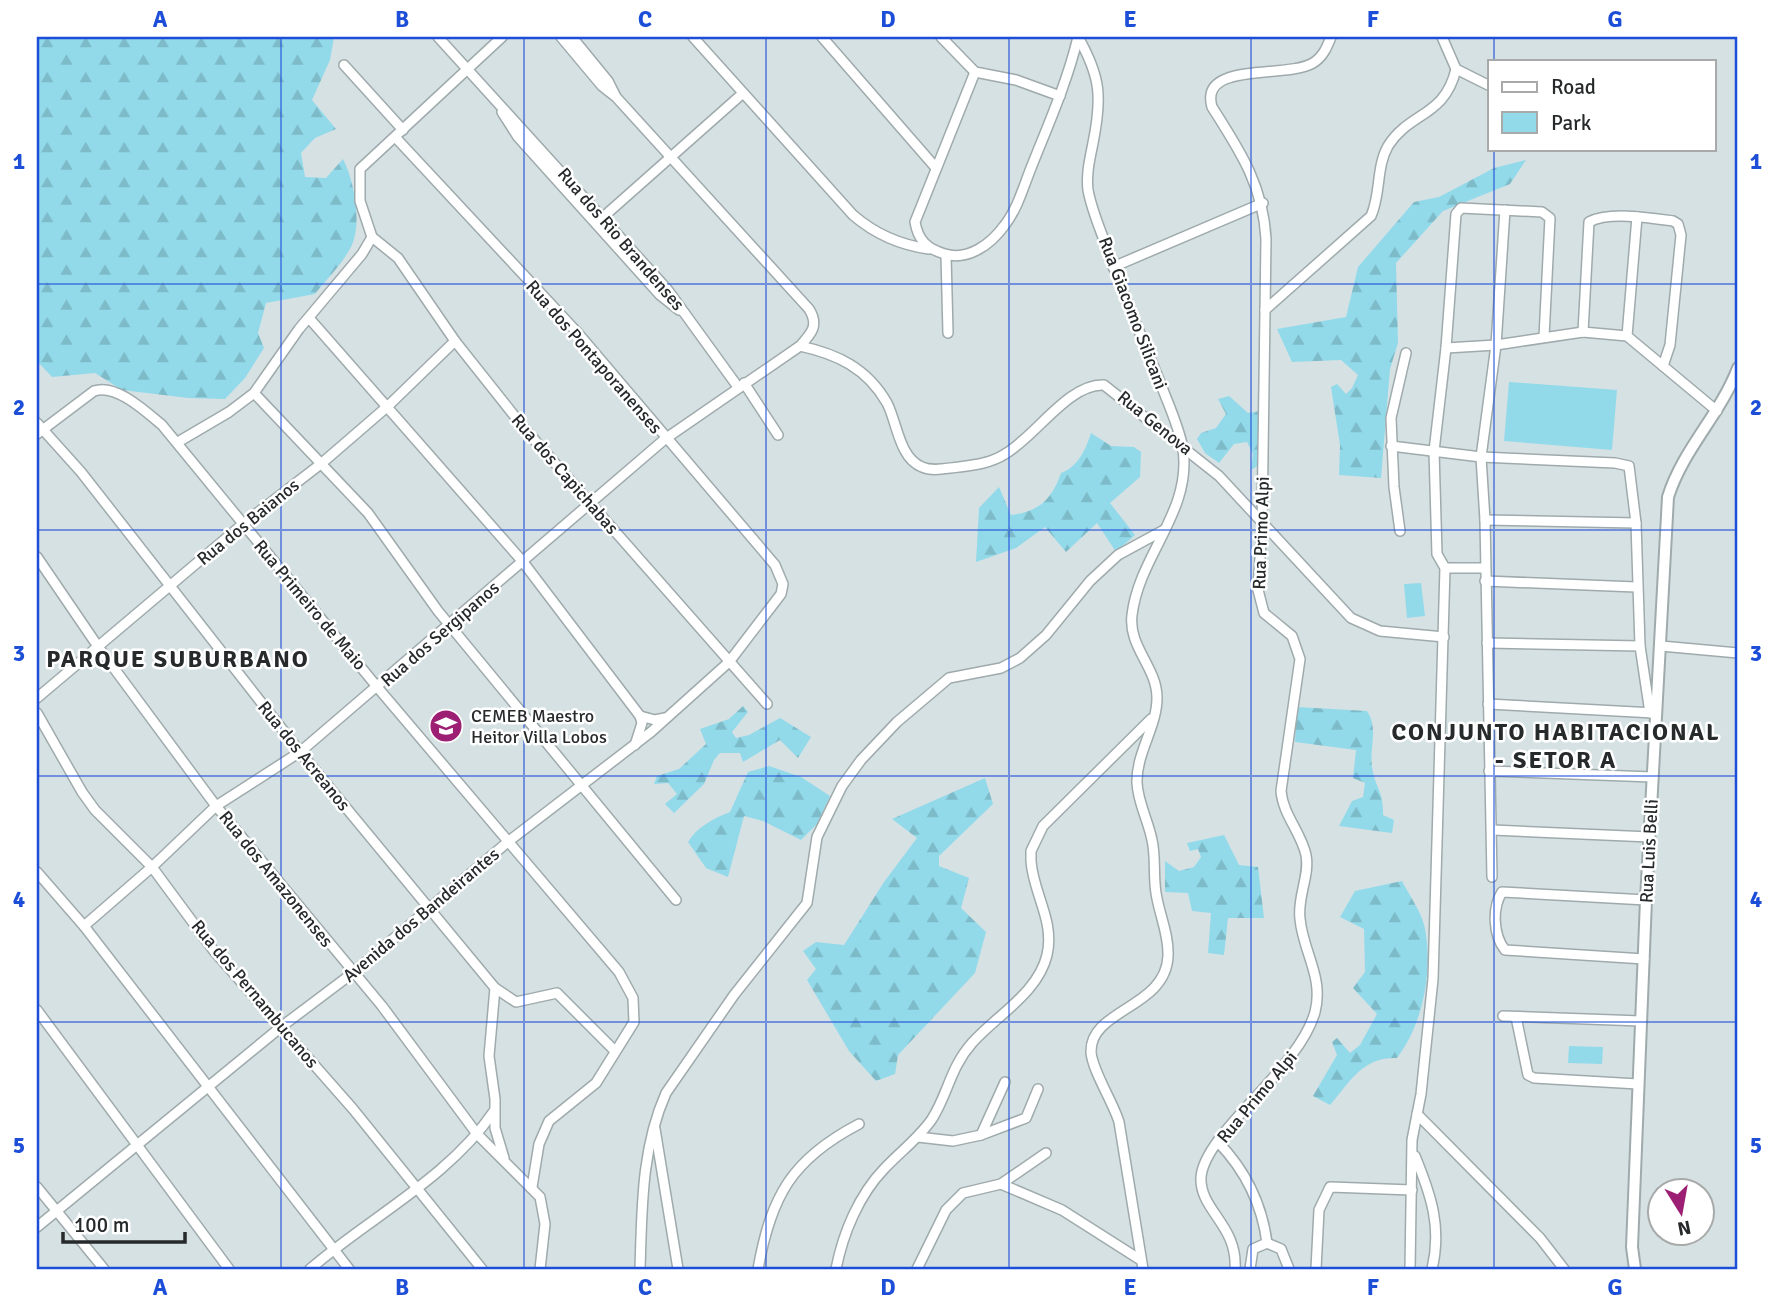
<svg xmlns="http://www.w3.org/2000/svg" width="1775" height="1306" font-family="Signika,sans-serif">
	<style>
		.green { fill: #92daea }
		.forest { fill: url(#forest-firs) }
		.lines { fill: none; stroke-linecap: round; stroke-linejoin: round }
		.minor-casing { stroke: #9faaac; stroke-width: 12 }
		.tertiary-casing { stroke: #9faaac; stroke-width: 14 }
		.minor { stroke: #fff; stroke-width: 9 }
		.tertiary { stroke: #fff; stroke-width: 10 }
		.grid { fill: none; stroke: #1d4ed8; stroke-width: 2; stroke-opacity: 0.55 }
		.labels { text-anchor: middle; stroke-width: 5; stroke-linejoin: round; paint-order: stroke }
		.street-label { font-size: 18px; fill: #262a2b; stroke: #fff }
		.poi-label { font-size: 18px; fill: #262a2b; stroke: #fff; text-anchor: start }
		.district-label { font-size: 24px; font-weight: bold; letter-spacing: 2px; fill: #262a2b; stroke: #fff }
		.neatline { fill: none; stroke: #1d4ed8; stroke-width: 2.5 }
		.grid-label { font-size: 23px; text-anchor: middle; font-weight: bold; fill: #1d4ed8 }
	</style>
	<defs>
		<pattern id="forest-firs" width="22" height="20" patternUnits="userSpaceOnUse" patternTransform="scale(1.75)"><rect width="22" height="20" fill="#92daea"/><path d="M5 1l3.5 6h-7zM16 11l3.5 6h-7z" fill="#7ebbc9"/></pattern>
	</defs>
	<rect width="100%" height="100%" fill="#d6e1e4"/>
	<g class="green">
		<polygon points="1509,382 1617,390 1612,450 1504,441"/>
		<polygon points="1421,583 1425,616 1407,618 1404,584"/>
		<polygon points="1569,1046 1603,1047 1602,1064 1568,1063"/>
	</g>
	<g class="forest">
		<path d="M37,37H334L330,60L312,100L336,129L315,138L301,153L305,177L326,178L343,159C354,180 362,222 352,245C344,262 327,279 315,294L266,303L258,333L264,348L245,378L225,399L188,398L122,390L95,373L52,377L37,361Z"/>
		<polygon points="1526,160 1510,184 1443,211 1396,263 1398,343 1390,369 1381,478 1339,475 1340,445 1331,387 1337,384 1346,394 1352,388 1358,375 1341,360 1292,362 1277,329 1346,317 1358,267 1414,202 1439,197 1494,168"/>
		<polygon points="1229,396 1248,413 1260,411 1261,464 1251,470 1253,454 1247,442 1234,444 1219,463 1205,453 1197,439 1201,433 1216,428 1226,414 1218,399"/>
		<path d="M1091,433L1111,446L1134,447L1141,452L1140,477L1110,503L1135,535L1116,552L1097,523L1066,552L1045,527L1016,548L976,562L979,508L999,487L1011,515C1039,512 1052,499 1061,473C1078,467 1086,449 1091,433Z"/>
		<polygon points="743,706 748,712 732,732 736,738 749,735 780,718 811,737 798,758 780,740 743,762 740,753 720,753 714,760 704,784 674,813 665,804 677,794 668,783 654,784 657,776 679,769 706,744 700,729 729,719"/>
		<path d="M1297,707L1367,711C1379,729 1369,747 1372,766C1374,786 1384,791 1383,815L1394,820L1392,833L1339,826L1352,801L1363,797L1365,783L1353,778L1356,750L1295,742Z"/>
		<path d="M769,766L801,777L830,796L817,824L801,840L763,821L744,816L728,877L706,868L688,842C697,827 714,818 730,812L748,772Z"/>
		<polygon points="985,778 993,804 939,856 939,866 969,878 961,908 986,932 975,973 898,1055 895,1074 876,1081 849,1051 807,980 816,969 803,951 816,942 844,945 884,882 917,838 892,819"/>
		<polygon points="1224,835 1239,865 1258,867 1264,918 1228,918 1224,955 1208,953 1211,913 1192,911 1188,893 1165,892 1165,861 1179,871 1194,867 1201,857 1198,849 1190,851 1187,843"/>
		<path d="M1402,881C1409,895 1423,914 1425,929C1433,971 1423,1024 1397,1058C1362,1057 1351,1081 1330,1105L1313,1096L1337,1055L1332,1042L1337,1038L1350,1053L1360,1045L1377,1014L1353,988L1365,972L1364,929L1340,917L1355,891Z"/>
	</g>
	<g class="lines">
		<defs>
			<g id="minor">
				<polyline points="438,37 667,289 738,387"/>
				<polyline points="502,37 360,169 360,201 372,237 398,258 455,341 524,428 767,704"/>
				<polyline points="572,37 608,81 615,95"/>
				<path d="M693,37L853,215C875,234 900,245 929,249"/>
				<polyline points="822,37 936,168"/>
				<polyline points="941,37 975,72 1016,80 1060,96"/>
				<path d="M1078,37C1101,77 1102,98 1093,143C1090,158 1086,174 1088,190C1091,207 1098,224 1104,240C1120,288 1141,335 1160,382C1168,404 1179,426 1183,449C1192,512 1139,555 1132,615C1128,647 1157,667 1157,698C1157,727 1136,753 1137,783C1138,803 1148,820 1152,840C1156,857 1153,875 1156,893C1159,914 1169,934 1168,956C1166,1008 1090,1009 1091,1052C1092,1070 1113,1102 1119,1122L1143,1269"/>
				<polyline points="1442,37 1456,69 1490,86"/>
				<polyline points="344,65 403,130"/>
				<path d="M975,72L915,222C918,240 927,249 945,254C968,261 991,244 1004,226C1017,210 1023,188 1031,168C1048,125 1067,83 1078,37"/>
				<polyline points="502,112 518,137 660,295 679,310"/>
				<polyline points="602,218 742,94"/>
				<polyline points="946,255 948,333"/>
				<polyline points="1113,267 1263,203"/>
				<path d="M1265,310L1371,216C1381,194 1376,167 1388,146C1409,112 1445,117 1456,69"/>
				<polyline points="309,318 523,562 640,716"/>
				<path d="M1583,332L1589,222C1608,211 1652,218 1673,221L1678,224L1681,235L1670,345L1663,366"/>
				<polyline points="1627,336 1637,217"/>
				<path d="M800,346C837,354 867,368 887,403C897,422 899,458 922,467C933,472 947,468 959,467C975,465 991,463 1005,454C1036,436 1069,383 1104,385L1219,476L1351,618L1380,631L1444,637"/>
				<polyline points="1446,348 1496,345 1583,332 1627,336 1717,411"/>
				<polyline points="744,383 778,435"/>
				<polyline points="254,393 368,513 438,611 676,900"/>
				<polyline points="37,423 81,472 300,752 495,988 516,1002 557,993 614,1050"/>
				<path d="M37,434L94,391C116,383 146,412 162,425L378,688L619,972L633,998L634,1022L596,1083L549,1121L539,1144L532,1187"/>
				<polyline points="178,442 229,412 254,393 299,329 362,254 372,237"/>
				<polyline points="1391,446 1481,457 1615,463 1629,466 1636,523 1640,646 1650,713"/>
				<polyline points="1485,520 1636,523"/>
				<polyline points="1400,531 1394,487 1391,418 1406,353"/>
				<polyline points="37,557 99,648 216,806 382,1006 477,1134 540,1197 545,1224 540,1269"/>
				<polyline points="1445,568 1485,568"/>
				<polyline points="1485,581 1636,587"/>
				<polyline points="1487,643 1640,646"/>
				<polyline points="1661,646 1738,653"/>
				<polyline points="37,698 243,524 322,463 388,406 455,341"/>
				<polyline points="1488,704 1654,713"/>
				<polyline points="37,713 82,792 95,810 152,867 214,951 353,1109 482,1269"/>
				<polyline points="635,745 642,723 640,716 655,720 665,718"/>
				<polyline points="1489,771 1653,777"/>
				<polyline points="1493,830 1650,837"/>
				<polyline points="37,872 84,926 349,1269"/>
				<polyline points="1492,877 1485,520 1481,457 1496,345 1505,210"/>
				<path d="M84,926L152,867L216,806L300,752L665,439L800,346C812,333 819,325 809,309L616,97L602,86L561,37"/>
				<path d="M1644,959L1505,950C1493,935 1492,908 1502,892L1646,900"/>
				<polyline points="495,988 489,1056 495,1099 495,1128 504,1158"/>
				<polyline points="37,1010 229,1269"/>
				<polyline points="1503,1016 1641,1021"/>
				<polyline points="1516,1017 1528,1075 1534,1078 1638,1084"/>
				<polyline points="1417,1114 1540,1238 1564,1269"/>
				<polyline points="655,1129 678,1269"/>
				<polyline points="981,1135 1005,1082"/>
				<polyline points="918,1137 953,1141 981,1135 1026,1118 1038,1089"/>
				<path d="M1218,1142C1245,1170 1262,1204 1267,1243"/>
				<path d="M1415,1156C1431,1195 1442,1227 1432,1269"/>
				<polyline points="1001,1184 1062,1210 1139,1259"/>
				<polyline points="37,1187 104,1269"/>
				<polyline points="37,1227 281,1027 354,972 509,841 651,732 729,662 781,594 783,584 775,565 576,331 396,138"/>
				<path d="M310,1269C370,1217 449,1178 494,1111"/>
				<path d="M640,1269C642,1210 641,1149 666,1093L734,995L807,903L817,837L842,786L861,760L897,722L949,678L1001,668L1020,658L1046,635L1090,581L1118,555L1164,530"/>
				<path d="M758,1269C771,1196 792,1159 859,1124"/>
				<path d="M836,1269C843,1233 859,1195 884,1169C900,1152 919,1138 932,1119C948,1094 950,1068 972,1043C997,1015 1038,993 1047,955C1055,921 1033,893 1031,861V851L1043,826L1151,719"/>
				<polyline points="917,1269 946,1210 963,1193 1001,1184 1046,1153"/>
				<path d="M1235,1269C1238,1225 1199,1210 1201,1177C1205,1132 1299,1070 1315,1012C1324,977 1303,952 1300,919C1297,897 1310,876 1306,855C1301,832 1283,815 1281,791L1300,659L1292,636L1264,613L1258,590L1262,526L1266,239C1263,185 1240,151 1212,107C1199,61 1286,79 1313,63C1323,57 1327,47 1331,37"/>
				<polyline points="1250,1269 1253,1249 1267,1243 1281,1249 1289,1269"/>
				<polyline points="1316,1269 1319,1210 1330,1187 1412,1190"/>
				<polyline points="1410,1269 1412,1140 1421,1094 1433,979 1445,568 1437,554 1434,451 1446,348 1456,214 1461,208 1542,212 1550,218 1544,337"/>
			</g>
			<path id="tertiary" d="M1635,1269L1632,1247L1646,900L1668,497C1683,449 1720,415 1738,368"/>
		</defs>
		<use href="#minor" class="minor-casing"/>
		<use href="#tertiary" class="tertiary-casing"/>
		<use href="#minor" class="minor"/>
		<use href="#tertiary" class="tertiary"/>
	</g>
	<path class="grid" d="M281,37V1269M524,37V1269M766,37V1269M1009,37V1269M1251,37V1269M1494,37V61M1494,149V1269M37,284H1738M37,530H1738M37,776H1738M37,1022H1738"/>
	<defs>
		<symbol id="school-disc" viewBox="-11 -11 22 22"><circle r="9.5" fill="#9d1f74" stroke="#fff"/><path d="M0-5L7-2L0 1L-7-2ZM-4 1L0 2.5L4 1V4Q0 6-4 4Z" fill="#fff"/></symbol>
	</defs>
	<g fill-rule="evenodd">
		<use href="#school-disc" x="427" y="707" width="38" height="38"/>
	</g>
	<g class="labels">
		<g class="street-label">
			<text transform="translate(621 239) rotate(49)" y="6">Rua dos Rio Brandenses</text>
			<text transform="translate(1133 313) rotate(69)" y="6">Rua Giacomo Silicani</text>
			<text transform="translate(594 357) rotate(49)" y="6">Rua dos Pontaporanenses</text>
			<text transform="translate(1155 423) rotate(39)" y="6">Rua Genova</text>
			<text transform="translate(565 474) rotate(49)" y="6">Rua dos Capichabas</text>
			<text transform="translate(248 522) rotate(-39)" y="6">Rua dos Baianos</text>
			<text transform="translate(1261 533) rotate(-88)" y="6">Rua Primo Alpi</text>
			<text transform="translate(310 605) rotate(50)" y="6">Rua Primeiro de Maio</text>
			<text transform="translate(440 634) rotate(-41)" y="6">Rua dos Sergipanos</text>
			<text transform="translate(304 756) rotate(51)" y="6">Rua dos Acreanos</text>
			<text transform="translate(1649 851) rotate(-87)" y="6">Rua Luis Belli</text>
			<text transform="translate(276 879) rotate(51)" y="6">Rua dos Amazonenses</text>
			<text transform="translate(421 915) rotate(-40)" y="6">Avenida dos Bandeirantes</text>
			<text transform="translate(255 994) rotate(50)" y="6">Rua dos Pernambucanos</text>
			<text transform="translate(1257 1097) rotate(-50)" y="6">Rua Primo Alpi</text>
		</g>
		<g class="poi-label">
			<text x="471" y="722">CEMEB Maestro<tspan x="471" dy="21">Heitor Villa Lobos</tspan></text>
		</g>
		<g class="district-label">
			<text x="178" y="667">PARQUE SUBURBANO</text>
			<text x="1556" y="740">CONJUNTO HABITACIONAL<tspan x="1556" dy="28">- SETOR A</tspan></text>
		</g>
	</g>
	<rect width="1775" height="1306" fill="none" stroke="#ffffff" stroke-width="77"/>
	<rect x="1488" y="60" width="228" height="91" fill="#ffffff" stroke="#a8aaaa" stroke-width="2"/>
	<rect x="1502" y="82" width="35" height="10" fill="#ffffff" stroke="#a8aaaa" stroke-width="2"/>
	<text x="1551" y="94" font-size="21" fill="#262a2b">Road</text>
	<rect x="1502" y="112" width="35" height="21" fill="#92daea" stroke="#a8aaaa" stroke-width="2"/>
	<text x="1551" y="130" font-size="21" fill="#262a2b">Park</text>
	<g transform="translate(1681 1212) rotate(169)"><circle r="33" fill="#ffffff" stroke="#a8aaaa" stroke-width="2"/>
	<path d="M0-5L12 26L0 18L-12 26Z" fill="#9d1f74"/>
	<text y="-10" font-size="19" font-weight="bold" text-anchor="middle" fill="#262a2b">N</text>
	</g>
	<path d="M63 1232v10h122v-10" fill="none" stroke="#262a2b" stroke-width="3.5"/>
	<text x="74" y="1232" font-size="21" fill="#262a2b" stroke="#ffffff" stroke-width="5" paint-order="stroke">100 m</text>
	<rect x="38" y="38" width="1698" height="1230" class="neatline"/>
	<g class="grid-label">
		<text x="160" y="27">A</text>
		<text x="402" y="27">B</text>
		<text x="645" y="27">C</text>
		<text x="888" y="27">D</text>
		<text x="1130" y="27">E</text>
		<text x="1373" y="27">F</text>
		<text x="1615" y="27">G</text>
		<text x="19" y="169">1</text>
		<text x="1756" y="169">1</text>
		<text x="19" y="415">2</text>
		<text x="1756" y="415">2</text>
		<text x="19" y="661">3</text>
		<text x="1756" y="661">3</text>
		<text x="19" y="907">4</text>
		<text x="1756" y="907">4</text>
		<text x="19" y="1153">5</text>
		<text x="1756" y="1153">5</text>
		<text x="160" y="1295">A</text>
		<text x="402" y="1295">B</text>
		<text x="645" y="1295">C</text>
		<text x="888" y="1295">D</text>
		<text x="1130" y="1295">E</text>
		<text x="1373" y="1295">F</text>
		<text x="1615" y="1295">G</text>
	</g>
</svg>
